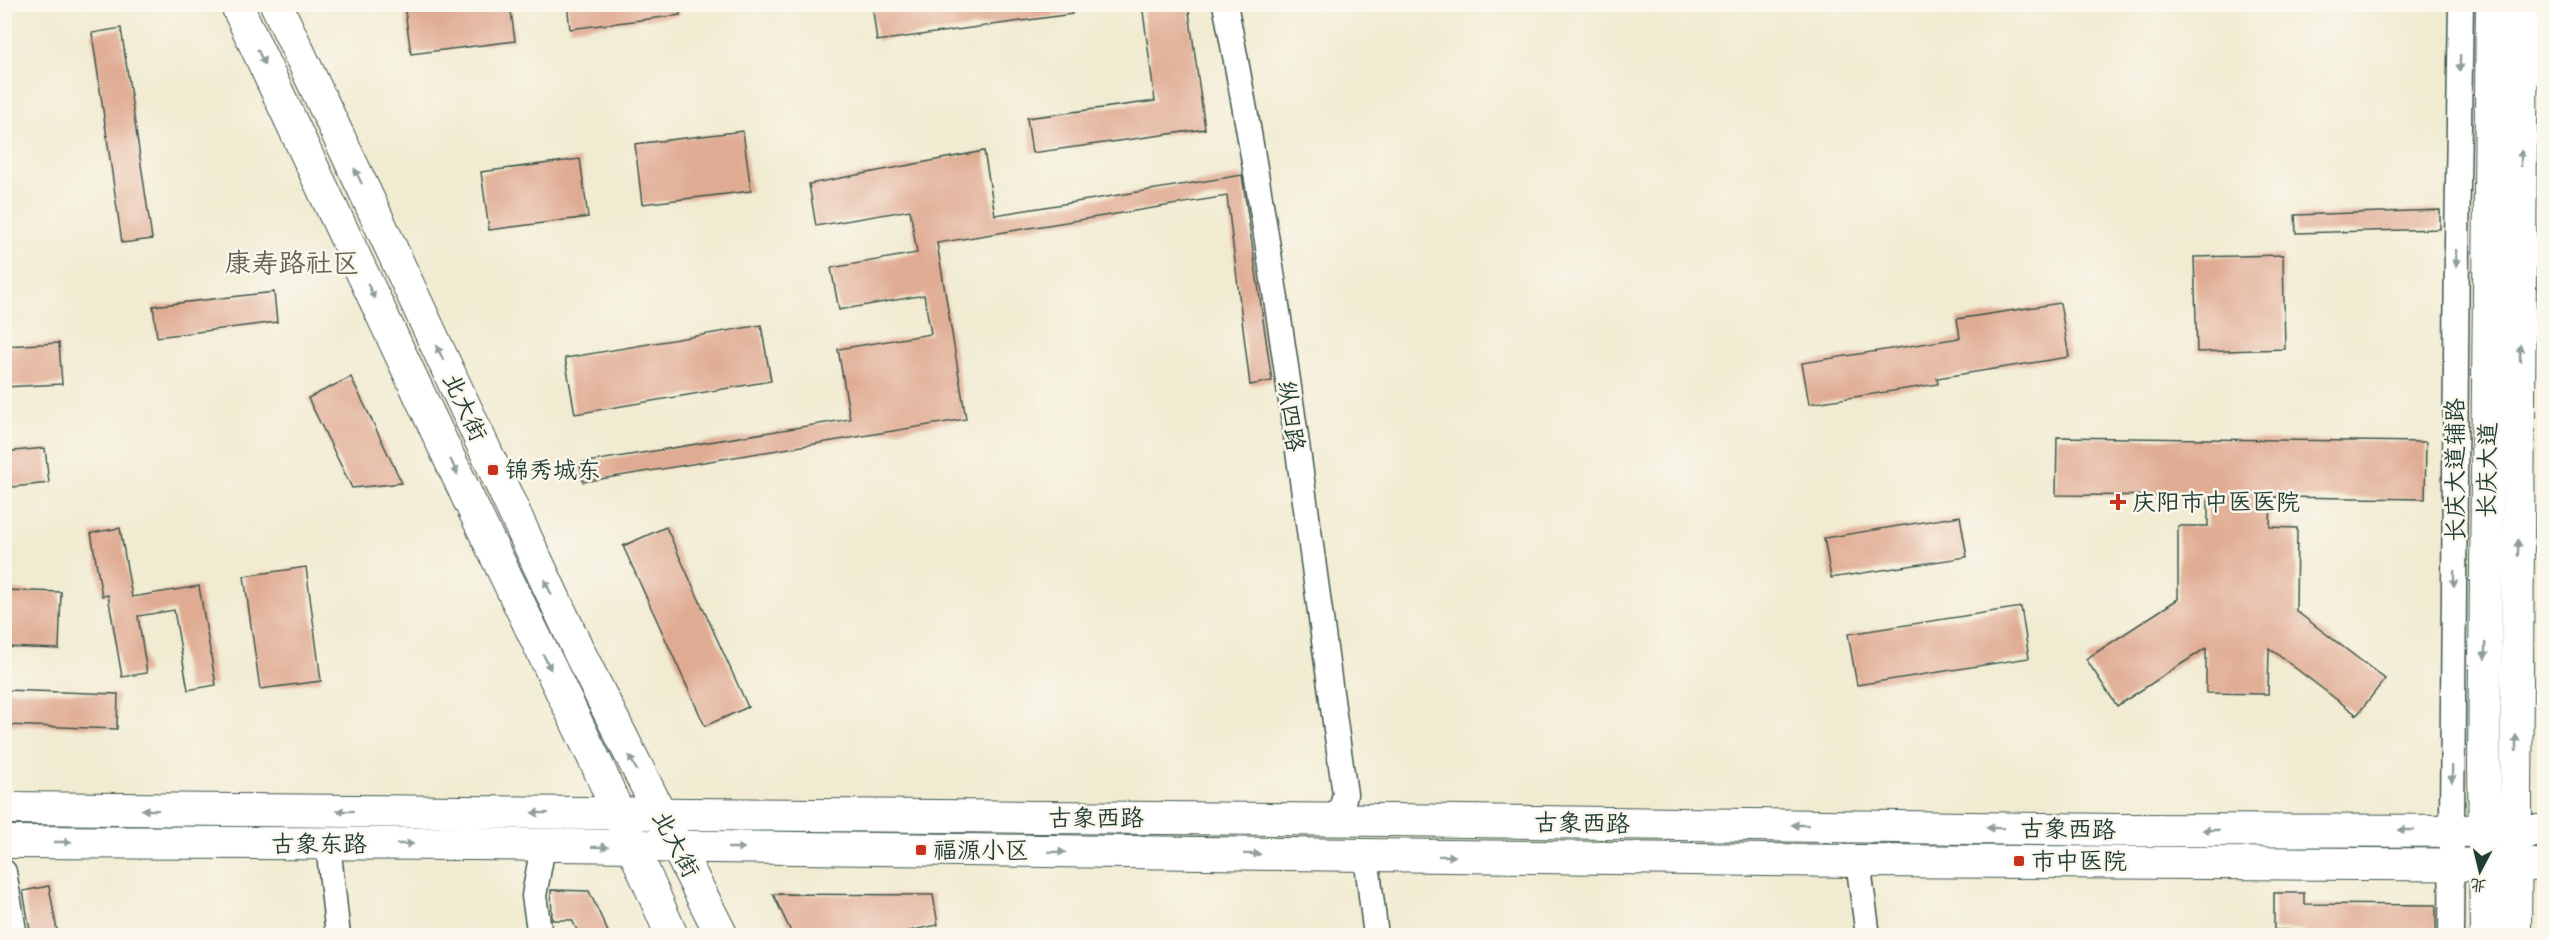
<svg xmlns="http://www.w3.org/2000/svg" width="2549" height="940" font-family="'Indie Flower','LXGW WenKai TC',sans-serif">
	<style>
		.building { fill: #e0ab93 }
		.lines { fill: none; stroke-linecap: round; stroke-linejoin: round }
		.minor-casing { stroke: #3e574c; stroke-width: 27 }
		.major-casing { stroke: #3e574c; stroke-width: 34 }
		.minor { stroke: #fff; stroke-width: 24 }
		.major { stroke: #fff; stroke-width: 32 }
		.oneway { fill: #8f9e9a }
		.poi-dot { fill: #c8321e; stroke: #fbf7ec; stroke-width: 2 }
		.labels { text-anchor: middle; stroke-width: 5; stroke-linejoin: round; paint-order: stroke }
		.street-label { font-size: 24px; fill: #1f3d34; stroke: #fbf7ec }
		.poi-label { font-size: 24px; fill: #1f3d34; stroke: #fbf7ec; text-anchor: start }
		.quarter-label { font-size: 27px; fill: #636455; stroke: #fbf7ec }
	</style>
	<rect width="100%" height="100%" fill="#fbf7ec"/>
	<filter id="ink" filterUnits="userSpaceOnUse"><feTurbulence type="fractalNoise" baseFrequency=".0167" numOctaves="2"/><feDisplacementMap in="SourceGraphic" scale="12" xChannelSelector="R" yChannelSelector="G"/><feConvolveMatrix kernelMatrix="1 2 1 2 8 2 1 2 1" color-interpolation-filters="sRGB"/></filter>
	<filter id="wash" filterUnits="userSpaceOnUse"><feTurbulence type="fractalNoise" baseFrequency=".008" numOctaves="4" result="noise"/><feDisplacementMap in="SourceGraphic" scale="24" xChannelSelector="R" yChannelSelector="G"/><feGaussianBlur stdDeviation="1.35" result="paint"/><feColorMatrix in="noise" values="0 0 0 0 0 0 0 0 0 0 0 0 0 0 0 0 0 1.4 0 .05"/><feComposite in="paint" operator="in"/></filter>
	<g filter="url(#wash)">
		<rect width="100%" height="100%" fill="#f1ebd1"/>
		<g id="blocks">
			<g class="building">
				<polygon points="404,4 510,4 515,41 411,54"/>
				<polygon points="567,4 679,4 680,15 570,29"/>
				<polygon points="872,4 1071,4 1072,14 877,41"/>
				<polygon points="1142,4 1188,4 1205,129 1032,153 1027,118 1155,101"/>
				<polygon points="121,28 152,239 122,243 92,33"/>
				<polygon points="743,131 751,191 642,204 635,144"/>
				<polygon points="984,151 995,215 1242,175 1272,381 1250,385 1227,196 937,243 966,419 583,482 580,463 850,419 838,349 931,334 924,295 839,310 831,268 917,253 910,210 816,226 809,184"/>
				<polygon points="580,159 588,217 489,230 481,172"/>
				<polygon points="2440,210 2440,229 2296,233 2295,215"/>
				<polygon points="2283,255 2285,349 2197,352 2194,257"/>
				<polygon points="274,292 277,322 157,337 153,306"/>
				<polygon points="2060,303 2069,357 1937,378 1938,384 1809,404 1802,363 1960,338 1957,319"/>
				<polygon points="761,325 771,381 575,414 565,358"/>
				<polygon points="59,343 62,384 4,387 4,346"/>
				<polygon points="351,377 402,483 352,488 308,398"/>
				<polygon points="2057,437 2426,442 2425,499 2271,497 2270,527 2297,528 2296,611 2385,679 2357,715 2269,648 2268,694 2206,693 2206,648 2117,706 2086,659 2178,599 2178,526 2208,526 2208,496 2056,495"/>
				<polygon points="45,448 49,483 4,488 4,452"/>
				<polygon points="1960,516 1967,557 1831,578 1824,538"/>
				<polygon points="666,527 748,707 705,726 623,546"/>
				<polygon points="120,528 132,597 199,586 216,685 188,690 174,610 138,616 147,673 122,677 108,595 102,596 91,533"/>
				<polygon points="306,567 321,681 260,689 244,576"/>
				<polygon points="4,590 61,592 59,649 4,647"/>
				<polygon points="2021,607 2029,658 1857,685 1848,634"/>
				<polygon points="4,690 118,694 117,729 4,725"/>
				<polygon points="49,886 58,936 31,936 23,891"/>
				<polygon points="551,890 589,891 610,936 580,936 572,920 552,920"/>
				<polygon points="2274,893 2304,893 2304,904 2436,905 2436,936 2304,936 2304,930 2274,930"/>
				<polygon points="773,894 933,895 938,925 884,936 793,936"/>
			</g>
		</g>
	</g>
	<g filter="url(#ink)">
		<use href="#blocks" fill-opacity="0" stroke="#3e574c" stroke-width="1.5"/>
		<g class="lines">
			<defs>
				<g id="minor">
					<path d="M1225,4C1277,265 1308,531 1345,794L1341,810L1326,820"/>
					<polyline points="328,844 338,936"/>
					<polyline points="1366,855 1376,936"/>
					<polyline points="1858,861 1868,936"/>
					<polyline points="4,872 15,936"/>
					<polyline points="540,936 534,896 543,846"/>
					<polyline points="2451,936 2457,244 2461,4"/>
				</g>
				<g id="major">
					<polyline points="236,4 468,498 599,769 672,936"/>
					<polyline points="276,4 365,192 581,656 722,936"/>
					<polyline points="4,808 1392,820 2117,830 2544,831"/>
					<polyline points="4,842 475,844 1858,861 2544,865"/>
					<polyline points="2486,936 2484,763 2492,4"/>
					<polyline points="2515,936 2522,4"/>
				</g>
			</defs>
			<use href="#minor" class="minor-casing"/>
			<use href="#major" class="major-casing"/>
			<use href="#minor" class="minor"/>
			<use href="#major" class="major"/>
		</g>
		<defs><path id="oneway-solid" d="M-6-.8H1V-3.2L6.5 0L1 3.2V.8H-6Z" transform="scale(1.5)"/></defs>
		<g class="oneway">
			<use href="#oneway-solid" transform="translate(261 57) rotate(65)"/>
			<use href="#oneway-solid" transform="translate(2460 63) rotate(91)"/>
			<use href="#oneway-solid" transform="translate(2521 158) rotate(-90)"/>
			<use href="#oneway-solid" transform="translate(358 176) rotate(-116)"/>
			<use href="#oneway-solid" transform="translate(2456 258) rotate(90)"/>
			<use href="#oneway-solid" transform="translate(371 291) rotate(65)"/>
			<use href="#oneway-solid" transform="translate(440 353) rotate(-115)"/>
			<use href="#oneway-solid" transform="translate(2520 353) rotate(-90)"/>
			<use href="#oneway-solid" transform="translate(454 467) rotate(65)"/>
			<use href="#oneway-solid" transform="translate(2518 548) rotate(-90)"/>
			<use href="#oneway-solid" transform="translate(2454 579) rotate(91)"/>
			<use href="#oneway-solid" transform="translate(548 587) rotate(-115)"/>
			<use href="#oneway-solid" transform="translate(2485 651) rotate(91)"/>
			<use href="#oneway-solid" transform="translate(547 662) rotate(64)"/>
			<use href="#oneway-solid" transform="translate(2516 743) rotate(-90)"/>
			<use href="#oneway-solid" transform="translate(633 763) rotate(-117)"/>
			<use href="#oneway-solid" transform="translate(2452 774) rotate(91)"/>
			<use href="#oneway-solid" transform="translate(150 810) rotate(-179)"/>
			<use href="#oneway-solid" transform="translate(345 811) rotate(-179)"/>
			<use href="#oneway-solid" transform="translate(540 813) rotate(-179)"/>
			<use href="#oneway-solid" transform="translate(1800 825) rotate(-179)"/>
			<use href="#oneway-solid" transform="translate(1995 828) rotate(-179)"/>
			<use href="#oneway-solid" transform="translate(2211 830) rotate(-180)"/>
			<use href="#oneway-solid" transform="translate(2406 830) rotate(-180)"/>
			<use href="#oneway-solid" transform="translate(63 842)"/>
			<use href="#oneway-solid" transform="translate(405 844)"/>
			<use href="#oneway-solid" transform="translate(600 847) rotate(1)"/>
			<use href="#oneway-solid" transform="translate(736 848)"/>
			<use href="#oneway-solid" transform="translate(1057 852) rotate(1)"/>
			<use href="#oneway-solid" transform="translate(1252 854) rotate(1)"/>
			<use href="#oneway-solid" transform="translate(1447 856) rotate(1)"/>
		</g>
	</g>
	<g class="poi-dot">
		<rect x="487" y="464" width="12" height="12" rx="3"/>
		<path d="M2115 493h6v6h6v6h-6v6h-6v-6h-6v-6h6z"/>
		<rect x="915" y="844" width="12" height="12" rx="3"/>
		<rect x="2013" y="855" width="12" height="12" rx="3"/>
	</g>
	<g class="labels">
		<g class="street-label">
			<text transform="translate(465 407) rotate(65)" y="8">北大街</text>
			<text transform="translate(1291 416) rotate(82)" y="8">纵四路</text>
			<text transform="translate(2455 470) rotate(-90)" y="8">长庆大道辅路</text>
			<text transform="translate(2487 470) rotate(-89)" y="8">长庆大道</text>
			<text x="1096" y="826">古象西路</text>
			<text transform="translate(1582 823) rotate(1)" y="8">古象西路</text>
			<text transform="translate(2068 829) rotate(1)" y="8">古象西路</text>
			<text x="319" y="852">古象东路</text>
			<text transform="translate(676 844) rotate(62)" y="8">北大街</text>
		</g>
		<g class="poi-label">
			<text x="505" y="478">锦秀城东</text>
			<text x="2132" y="510">庆阳市中医医院</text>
			<text x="933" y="858">福源小区</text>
			<text x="2031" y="869">市中医院</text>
		</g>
		<g class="quarter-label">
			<text x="292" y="272">康寿路社区</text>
		</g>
	</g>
	<rect width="2549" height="940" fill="none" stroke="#fbf7ec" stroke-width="24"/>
	<g transform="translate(2480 871) rotate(187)" stroke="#fbf7ec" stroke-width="4.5" paint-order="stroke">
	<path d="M0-4.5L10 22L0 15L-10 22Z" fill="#1f3d34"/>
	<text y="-9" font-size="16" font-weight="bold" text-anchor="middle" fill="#1f3d34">北</text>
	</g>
</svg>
